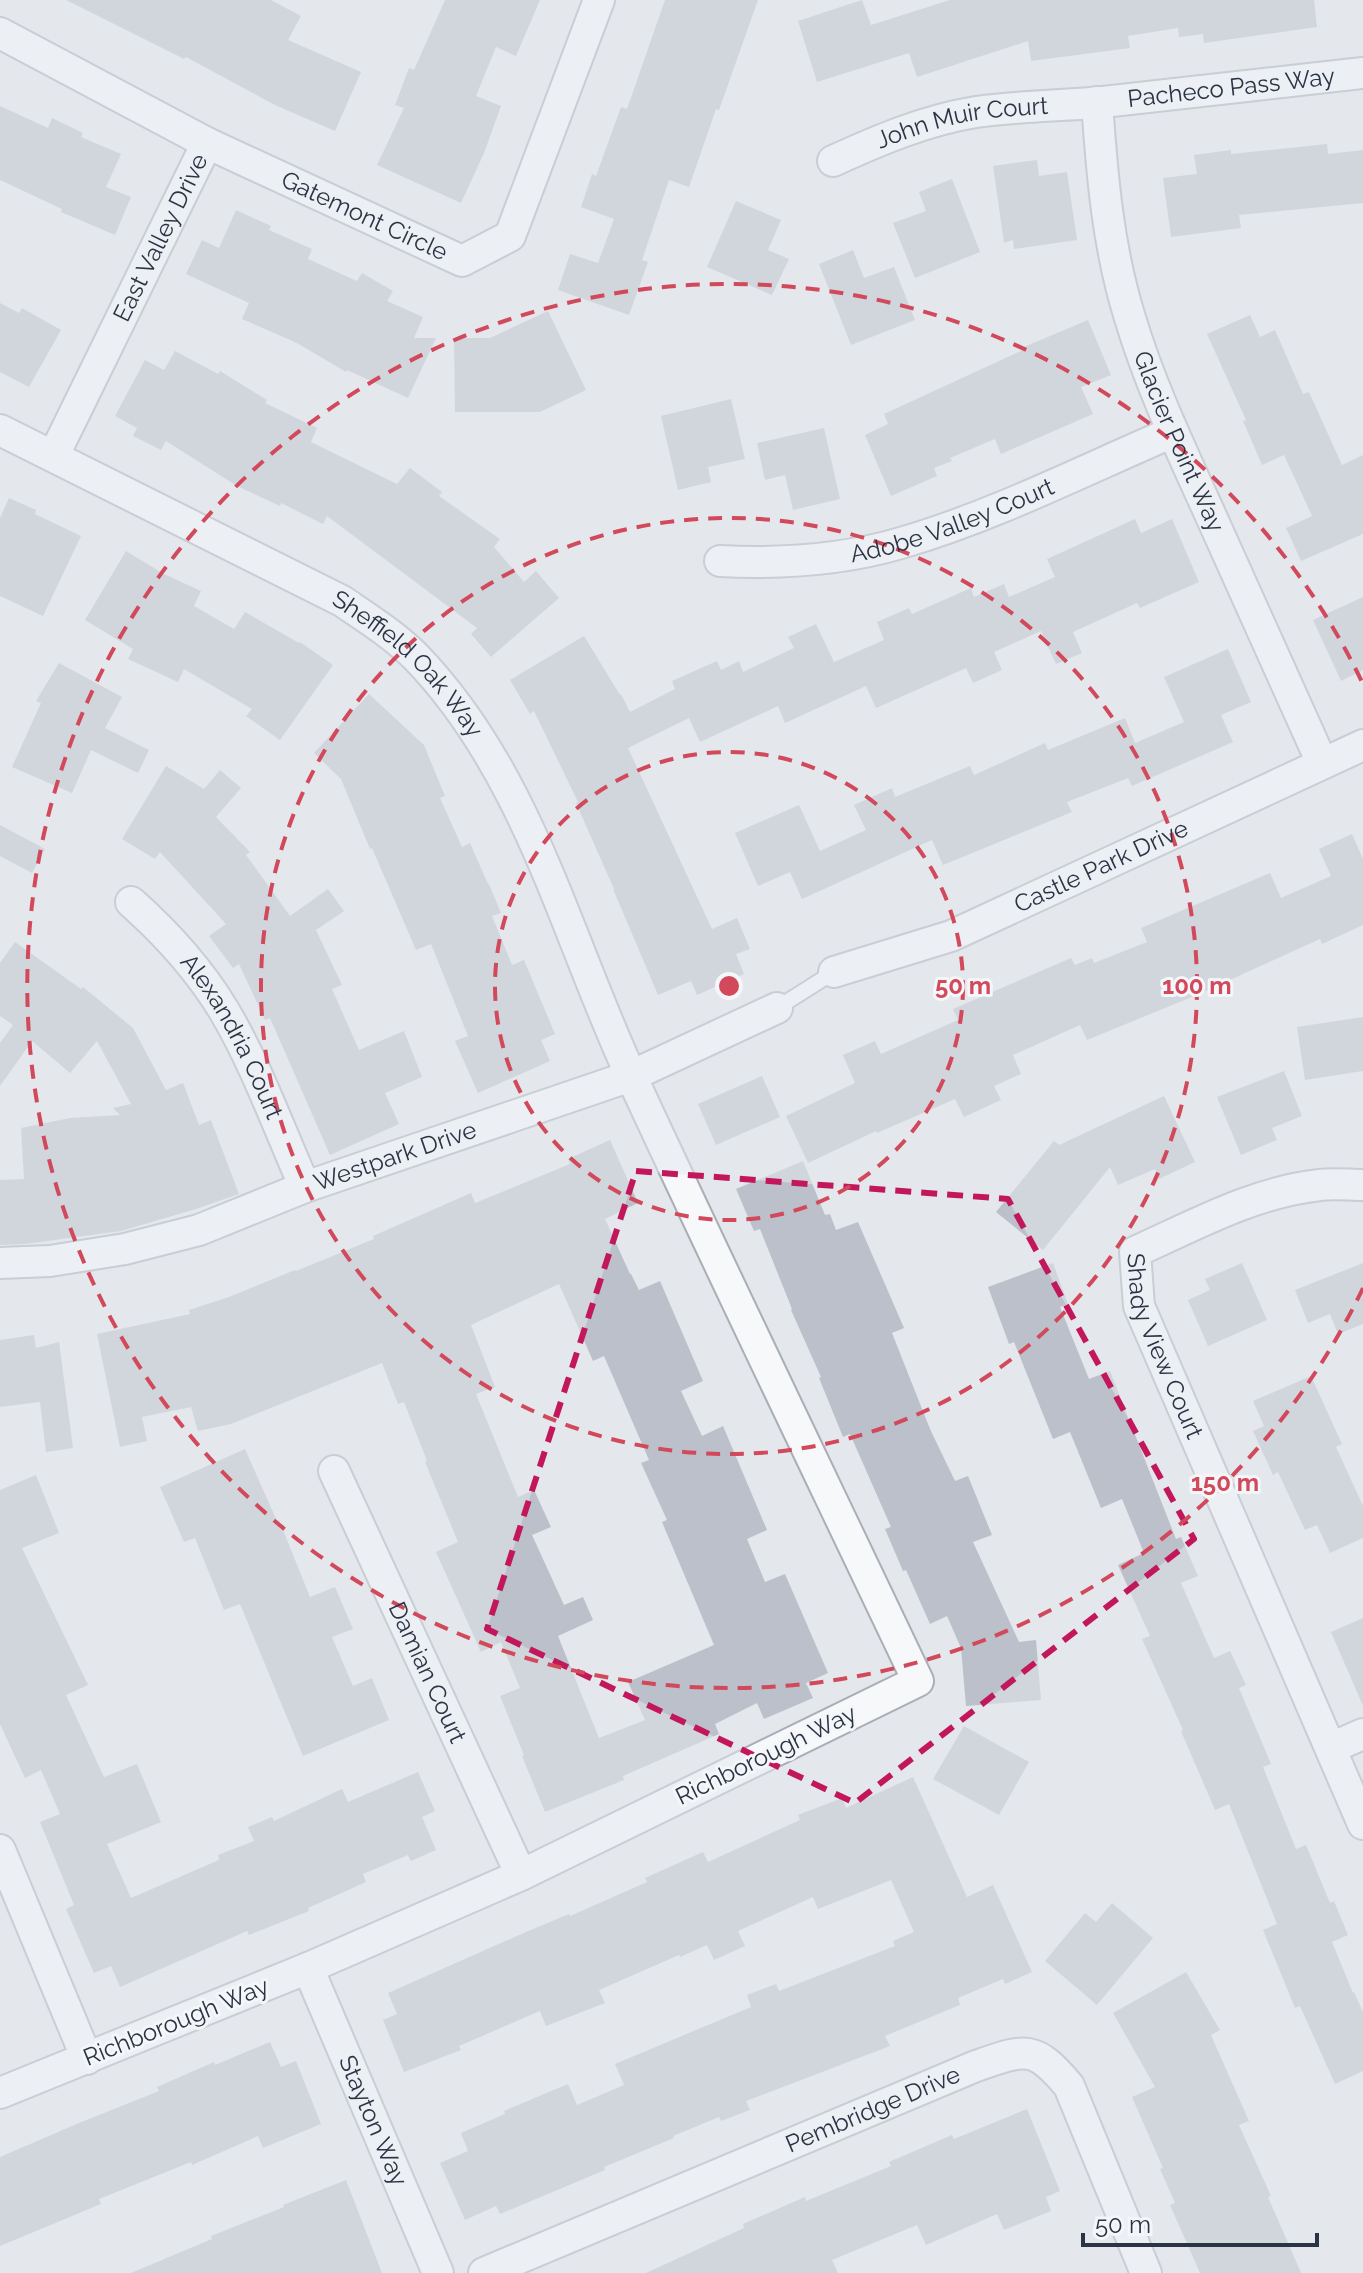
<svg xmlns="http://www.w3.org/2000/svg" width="1363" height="2273" font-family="Raleway,sans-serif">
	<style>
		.building { fill: #bbc0ca; fill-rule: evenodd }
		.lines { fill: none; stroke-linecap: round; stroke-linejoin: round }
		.service-casing { stroke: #a9aeb7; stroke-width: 18 }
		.minor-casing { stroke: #a9aeb7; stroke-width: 34 }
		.service { stroke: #f7f8fa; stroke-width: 14 }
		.minor { stroke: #f7f8fa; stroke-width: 30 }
		.marked { fill: none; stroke: #c2185b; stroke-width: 6; stroke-dasharray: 16 10; stroke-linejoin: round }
		.ring { fill: none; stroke: #d1495b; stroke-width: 4; stroke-dasharray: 14 10 }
		.labels { text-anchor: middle; stroke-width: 6; stroke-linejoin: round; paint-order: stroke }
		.street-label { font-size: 24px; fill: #2b3445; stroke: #f4f6f9 }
		.centre { fill: #d1495b; stroke: #f4f6f9; stroke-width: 4 }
		.ring-label { font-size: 24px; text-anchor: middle; font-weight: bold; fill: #d1495b; stroke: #f4f6f9; stroke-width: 6; stroke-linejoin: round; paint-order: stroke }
	</style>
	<rect width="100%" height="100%" fill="#e4e7ec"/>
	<g class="building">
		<polygon points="66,0 271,0 301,16 288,40 361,72 335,131 275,105 186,57 184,59"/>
		<polygon points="445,0 540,0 516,56 496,47 476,96 501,106 484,153 461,203 377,165 404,108 395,105 409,68 414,70"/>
		<polygon points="665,0 758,0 719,110 716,109 689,187 669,180 642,260 648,262 629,315 558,290 570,254 598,263 614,219 581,207 592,174 596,176 621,107 627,109"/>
		<polygon points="862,0 871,25 950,0 1314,0 1317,27 1204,43 1203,34 1179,37 1178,28 1128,36 1130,48 1031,61 1028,41 917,77 909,53 817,82 798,21"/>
		<polygon points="0,106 48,128 52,118 83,133 81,137 121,154 106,187 131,197 115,235 61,212 62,209 0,180"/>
		<polygon points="1327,144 1328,154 1363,150 1363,203 1239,215 1241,228 1171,237 1163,178 1197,174 1194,155 1231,150 1231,154"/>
		<polygon points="1037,160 1039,176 1067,172 1077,240 1014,249 1013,240 1004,243 993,166"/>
		<polygon points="952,179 980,252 915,278 893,223 926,211 919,192"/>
		<polygon points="736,201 781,220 768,250 789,259 772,295 707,267"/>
		<polygon points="236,210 271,226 269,230 312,249 308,259 357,281 362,273 393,291 387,301 423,317 414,338 436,338 408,398 347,370 346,372 297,343 242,319 249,303 186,274 202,240 219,248"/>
		<polygon points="853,250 864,278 894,267 915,320 851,345 819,264"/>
		<polygon points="0,303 19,313 22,308 61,330 29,387 0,372"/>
		<polygon points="548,311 586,390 540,412 455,412 454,338 490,338"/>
		<polygon points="1250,315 1260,337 1275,330 1303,394 1309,392 1342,465 1363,455 1363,534 1301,561 1286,528 1312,516 1284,455 1262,465 1243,421 1246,420 1207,334"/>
		<polygon points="1088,320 1111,375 1081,387 1093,414 1001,454 995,439 950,458 952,461 934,468 937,476 891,496 865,435 888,424 884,414 1025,349 1024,347"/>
		<polygon points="175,351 218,374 220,371 267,400 265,403 317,428 311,442 397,484 410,468 442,492 439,496 500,539 494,547 524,582 536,571 559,598 491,657 471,634 477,628 327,516 323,524 281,503 280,506 237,486 166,441 161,450 133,436 137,428 115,416 145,360 164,370"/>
		<polygon points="731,399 745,459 708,467 711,482 678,490 661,416"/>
		<polygon points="824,428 840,499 793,510 785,475 765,480 757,443"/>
		<polygon points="9,498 36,510 35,514 81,536 43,616 0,596 0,518"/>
		<polygon points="1135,519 1141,533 1172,519 1199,582 1140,608 1137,603 1073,632 1082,653 1056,664 1041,631 994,652 1002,670 973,683 966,668 876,708 866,686 785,723 778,706 700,742 689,718 628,748 712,929 737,918 750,949 736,954 744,974 697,995 691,981 658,995 613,889 614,889 576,803 578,802 534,711 530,714 510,680 584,636 620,695 621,694 630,712 675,689 672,681 717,661 721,670 739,661 743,672 794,648 788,637 816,624 834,662 884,640 877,622 909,608 912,614 971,588 974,597 1004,584 1009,597 1055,577 1047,559"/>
		<polygon points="126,551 164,574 201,591 194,606 234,629 245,612 299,643 300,642 333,665 280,740 246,716 252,709 184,669 178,682 128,659 133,649 85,620"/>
		<polygon points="1363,597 1363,670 1341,681 1313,620"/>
		<polygon points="1228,649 1251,702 1221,715 1233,742 1132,786 1128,778 1067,802 1072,812 943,865 932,840 802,899 790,872 758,886 735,833 799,805 820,851 866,830 854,805 892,788 895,797 970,766 974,775 1045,743 1048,750 1125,718 1135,743 1184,722 1164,677"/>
		<polygon points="59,663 122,697 105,728 149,750 138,773 91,750 72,793 12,767 41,703 36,701"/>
		<polygon points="369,694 424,745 445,796 440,798 462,847 470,843 488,884 489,884 501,913 492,916 512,965 524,960 555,1034 541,1040 550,1061 478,1093 455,1041 468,1036 431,944 416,950 372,848 370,849 341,779 314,753"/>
		<polygon points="166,766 204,789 220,770 241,788 216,817 250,852 246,855 290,916 328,889 344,911 316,930 342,985 332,989 359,1050 404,1031 422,1077 385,1093 399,1124 330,1155 270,1018 265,1020 239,964 233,968 209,936 226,924 160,852 155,859 122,839"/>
		<polygon points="0,825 45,849 32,873 0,856"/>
		<polygon points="1352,834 1363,859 1363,925 1322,944 1320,939 1199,994 1087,1040 1080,1025 1013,1055 1021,1074 994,1086 1001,1100 964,1117 955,1099 877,1133 876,1131 808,1163 786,1116 855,1083 843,1055 875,1041 881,1054 958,1020 953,1009 1071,958 1075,965 1092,958 1094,963 1147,942 1141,928 1270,873 1281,898 1331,876 1319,849"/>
		<polygon points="15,942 81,989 83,987 133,1028 166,1090 183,1083 199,1125 211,1120 239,1194 196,1209 121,1231 25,1244 0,1245 0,1180 24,1179 21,1128 70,1118 120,1115 113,1108 131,1104 97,1041 70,1073 32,1041 0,1086 0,1043 13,1025 0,1016 0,963"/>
		<polygon points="1363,1017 1363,1071 1305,1080 1297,1027"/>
		<polygon points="1284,1071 1302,1116 1272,1128 1277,1140 1241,1155 1217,1097"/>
		<polygon points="762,1076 780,1117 716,1145 698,1104"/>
		<polygon points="1164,1096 1195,1162 1159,1179 1155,1169 1118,1185 1110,1167 1043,1250 996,1212 1054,1141 1059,1145"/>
		<path d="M610,1140L638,1203L605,1219L630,1274H631L639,1290L660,1281L703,1381L681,1391L702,1436L723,1426L767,1530L747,1539L765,1582L785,1574L828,1673L806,1683L813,1698L764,1719L757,1703L715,1724L719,1734L623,1776L624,1780L545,1812L522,1756L524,1755L500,1696L520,1688L501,1642L481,1652L436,1552L458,1542L425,1462L427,1461L404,1402L398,1404L382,1363L231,1424L198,1431L191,1407L142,1417L147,1441L120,1447L97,1334L190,1314L189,1310L229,1297L295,1270L296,1271L374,1239L373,1236L471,1193L475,1203L570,1164L568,1159ZM559,1284L593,1361L604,1356L649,1460L641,1463L667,1520L662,1522L714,1645L628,1682L645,1720L599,1738L558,1636L593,1620L583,1597L564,1605L532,1535L551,1527L534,1490L518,1497L476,1394L495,1387L471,1325Z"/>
		<polygon points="803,1161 825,1215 830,1214 836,1230 858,1222 904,1328 892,1333 930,1429 955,1481 968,1476 992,1535 973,1542 1019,1642 1036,1640 1041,1700 966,1706 961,1648 947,1616 930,1624 906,1570 903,1571 885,1529 891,1527 850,1434 843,1437 819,1378 821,1377 791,1310 792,1309 760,1229 754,1231 736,1189"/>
		<polygon points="1053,1263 1068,1304 1060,1307 1089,1379 1110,1371 1176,1539 1181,1537 1198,1576 1181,1583 1214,1658 1230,1651 1246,1685 1239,1688 1271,1764 1263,1767 1296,1849 1306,1845 1330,1903 1334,1901 1348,1935 1332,1942 1353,1993 1354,1992 1363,2012 1363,2071 1335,2084 1300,2006 1295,2008 1263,1930 1277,1924 1229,1804 1215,1810 1181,1731 1183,1730 1142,1639 1150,1636 1118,1565 1144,1553 1122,1499 1101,1508 1070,1432 1053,1439 1014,1342 1009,1344 988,1287"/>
		<polygon points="1242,1263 1267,1320 1208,1346 1188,1300 1210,1290 1205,1279"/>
		<polygon points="1363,1263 1363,1324 1338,1334 1330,1314 1308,1323 1295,1290"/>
		<polygon points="34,1335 36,1348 59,1342 73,1448 46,1452 40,1402 0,1407 0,1340"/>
		<polygon points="1311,1376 1342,1444 1336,1447 1363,1506 1363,1538 1330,1553 1317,1525 1305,1530 1278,1472 1273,1475 1253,1431 1264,1426 1253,1401"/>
		<polygon points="245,1449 277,1521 279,1520 310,1597 335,1587 353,1629 332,1637 353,1686 372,1678 389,1720 303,1756 240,1604 224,1610 195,1538 184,1542 160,1487"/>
		<polygon points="36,1475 59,1533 22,1548 88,1685 66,1695 104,1777 137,1764 161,1822 107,1844 131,1898 219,1860 218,1855 254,1841 248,1827 272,1817 274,1821 342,1789 348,1802 418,1772 435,1811 422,1817 436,1850 411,1861 408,1855 363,1874 366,1882 308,1908 309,1911 249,1935 247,1931 120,1987 111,1966 94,1973 66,1909 74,1905 40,1822 60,1814 41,1770 25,1778 0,1724 0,1490"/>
		<polygon points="1363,1618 1363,1706 1331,1632"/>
		<polygon points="964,1726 1029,1762 999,1815 933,1779"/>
		<polygon points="913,1777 967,1897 993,1885 1032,1972 1005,1984 1003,1979 958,1998 960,2005 885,2036 890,2046 746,2101 750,2110 721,2121 719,2117 673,2136 674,2138 604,2167 605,2170 500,2214 496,2206 465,2220 440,2163 468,2151 461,2133 505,2114 504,2111 568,2084 577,2105 624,2085 615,2064 751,2007 747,1995 776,1984 779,1991 895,1946 893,1941 914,1932 891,1880 818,1909 813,1897 738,1931 745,1946 714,1960 707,1945 680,1957 679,1955 599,1990 605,2003 546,2026 540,2011 459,2046 461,2050 404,2072 383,2020 397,2014 388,1993 526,1932 569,1914 570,1916 647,1882 645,1878 703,1852 708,1862 800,1820 798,1815 842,1798 846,1808"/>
		<polygon points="1112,1903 1153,1938 1097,2005 1045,1961 1085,1913 1096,1922"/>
		<polygon points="1186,1972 1220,2030 1211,2035 1249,2121 1239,2125 1271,2196 1268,2197 1301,2273 1200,2273 1170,2205 1175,2203 1160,2169 1163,2168 1132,2097 1155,2087 1113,2013"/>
		<polygon points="270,2042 281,2067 296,2061 321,2124 263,2148 258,2136 192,2165 191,2162 99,2199 101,2204 0,2246 0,2157 79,2123 159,2091 157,2087 214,2062 215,2065"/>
		<polygon points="1027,2109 1060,2191 1046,2197 1051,2211 1004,2230 997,2214 926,2245 917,2225 832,2260 838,2273 646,2273 744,2228 743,2224 805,2197 806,2201 891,2166 889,2162 952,2135 954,2139"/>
		<polygon points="346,2180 382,2273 131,2273 212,2239 211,2236 284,2207 283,2205"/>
	</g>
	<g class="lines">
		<defs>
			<polyline id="service" points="777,1008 834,972"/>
			<g id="minor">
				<path id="s1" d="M0,33L207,143L462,261L510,236L599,0"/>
				<path id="s2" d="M1097,102C1102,175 1108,248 1130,318C1150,385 1181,450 1210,514C1247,597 1285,680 1322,763"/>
				<path id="s3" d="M833,161C879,140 926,120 976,112C1018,106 1061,106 1103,102C1190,92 1276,83 1363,73"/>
				<path id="s4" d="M0,430L342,601C367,618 394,635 416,657C529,774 566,937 633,1080C726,1281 823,1481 918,1681L521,1875L308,1968L0,2093"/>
				<path id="s5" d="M54,455L207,143"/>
				<path id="s6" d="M720,561C780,564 843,560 901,543C994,516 1084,470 1173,432"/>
				<path id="s7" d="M131,902C167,934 198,968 223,1009C256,1064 279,1129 305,1187"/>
				<path id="s8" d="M834,972L951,936L1363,745"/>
				<path id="s9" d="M1363,1185C1349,1185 1334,1183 1320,1185C1254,1192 1195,1225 1135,1252L1139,1306L1363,1824"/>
				<path id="s10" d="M0,1263L50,1261L125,1249L199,1230L305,1187L631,1076L777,1008"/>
				<path id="s11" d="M334,1471L521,1875"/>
				<polyline points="1331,1748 1363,1734"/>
				<polyline points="0,1850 87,2059"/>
				<path id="s12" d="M308,1968L438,2273"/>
				<path id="s13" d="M484,2273L976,2066C1025,2049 1034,2044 1069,2086L1146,2273"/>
			</g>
		</defs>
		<use href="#service" class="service-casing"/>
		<use href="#minor" class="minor-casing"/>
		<use href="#service" class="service"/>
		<use href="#minor" class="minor"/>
	</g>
	<path d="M0 0H1363V2273H0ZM636,1171L1008,1199L1194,1539L855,1803L487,1629Z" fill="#e4e7ec" fill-opacity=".55" fill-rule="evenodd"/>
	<path class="marked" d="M636,1171L1008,1199L1194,1539L855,1803L487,1629Z"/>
	<g class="ring">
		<circle cx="729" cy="986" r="234"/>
		<circle cx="729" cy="986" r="468"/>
		<path d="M1363 1288A702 702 0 1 1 1363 684"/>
	</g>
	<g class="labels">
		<g class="street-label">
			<text dy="8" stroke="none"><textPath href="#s3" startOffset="408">Pacheco Pass Way</textPath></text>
			<text dy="8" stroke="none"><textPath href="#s3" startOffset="136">John Muir Court</textPath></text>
			<text dy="8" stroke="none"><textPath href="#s1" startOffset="408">Gatemont Circle</textPath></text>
			<text dy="8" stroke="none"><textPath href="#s5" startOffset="242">East Valley Drive</textPath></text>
			<text dy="8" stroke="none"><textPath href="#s2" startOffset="352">Glacier Point Way</textPath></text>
			<text dy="8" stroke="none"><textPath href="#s6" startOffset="238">Adobe Valley Court</textPath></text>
			<text dy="8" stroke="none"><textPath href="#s4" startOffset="474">Sheffield Oak Way</textPath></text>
			<text dy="8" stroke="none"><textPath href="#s8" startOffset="288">Castle Park Drive</textPath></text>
			<text dy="8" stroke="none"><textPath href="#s7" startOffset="170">Alexandria Court</textPath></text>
			<text dy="8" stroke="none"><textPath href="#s10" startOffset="412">Westpark Drive</textPath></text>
			<text dy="8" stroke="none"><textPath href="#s9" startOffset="340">Shady View Court</textPath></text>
			<text dy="8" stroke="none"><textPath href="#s11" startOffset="222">Damian Court</textPath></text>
			<text transform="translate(766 1755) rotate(-26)" y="8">Richborough Way</text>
			<text transform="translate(176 2022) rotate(-22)" y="8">Richborough Way</text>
			<text dy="8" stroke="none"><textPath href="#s13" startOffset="422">Pembridge Drive</textPath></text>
			<text dy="8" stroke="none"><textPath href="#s12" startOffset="166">Stayton Way</textPath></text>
		</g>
	</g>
	<circle cx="729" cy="986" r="12" class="centre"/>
	<g class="ring-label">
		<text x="963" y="994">50 m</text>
		<text x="1197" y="994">100 m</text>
		<text x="1225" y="1491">150 m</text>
	</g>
	<path d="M1083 2233v12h234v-12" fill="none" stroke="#2b3445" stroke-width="4"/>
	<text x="1095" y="2233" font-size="24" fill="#2b3445" stroke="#f4f6f9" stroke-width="6" paint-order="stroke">50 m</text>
</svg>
